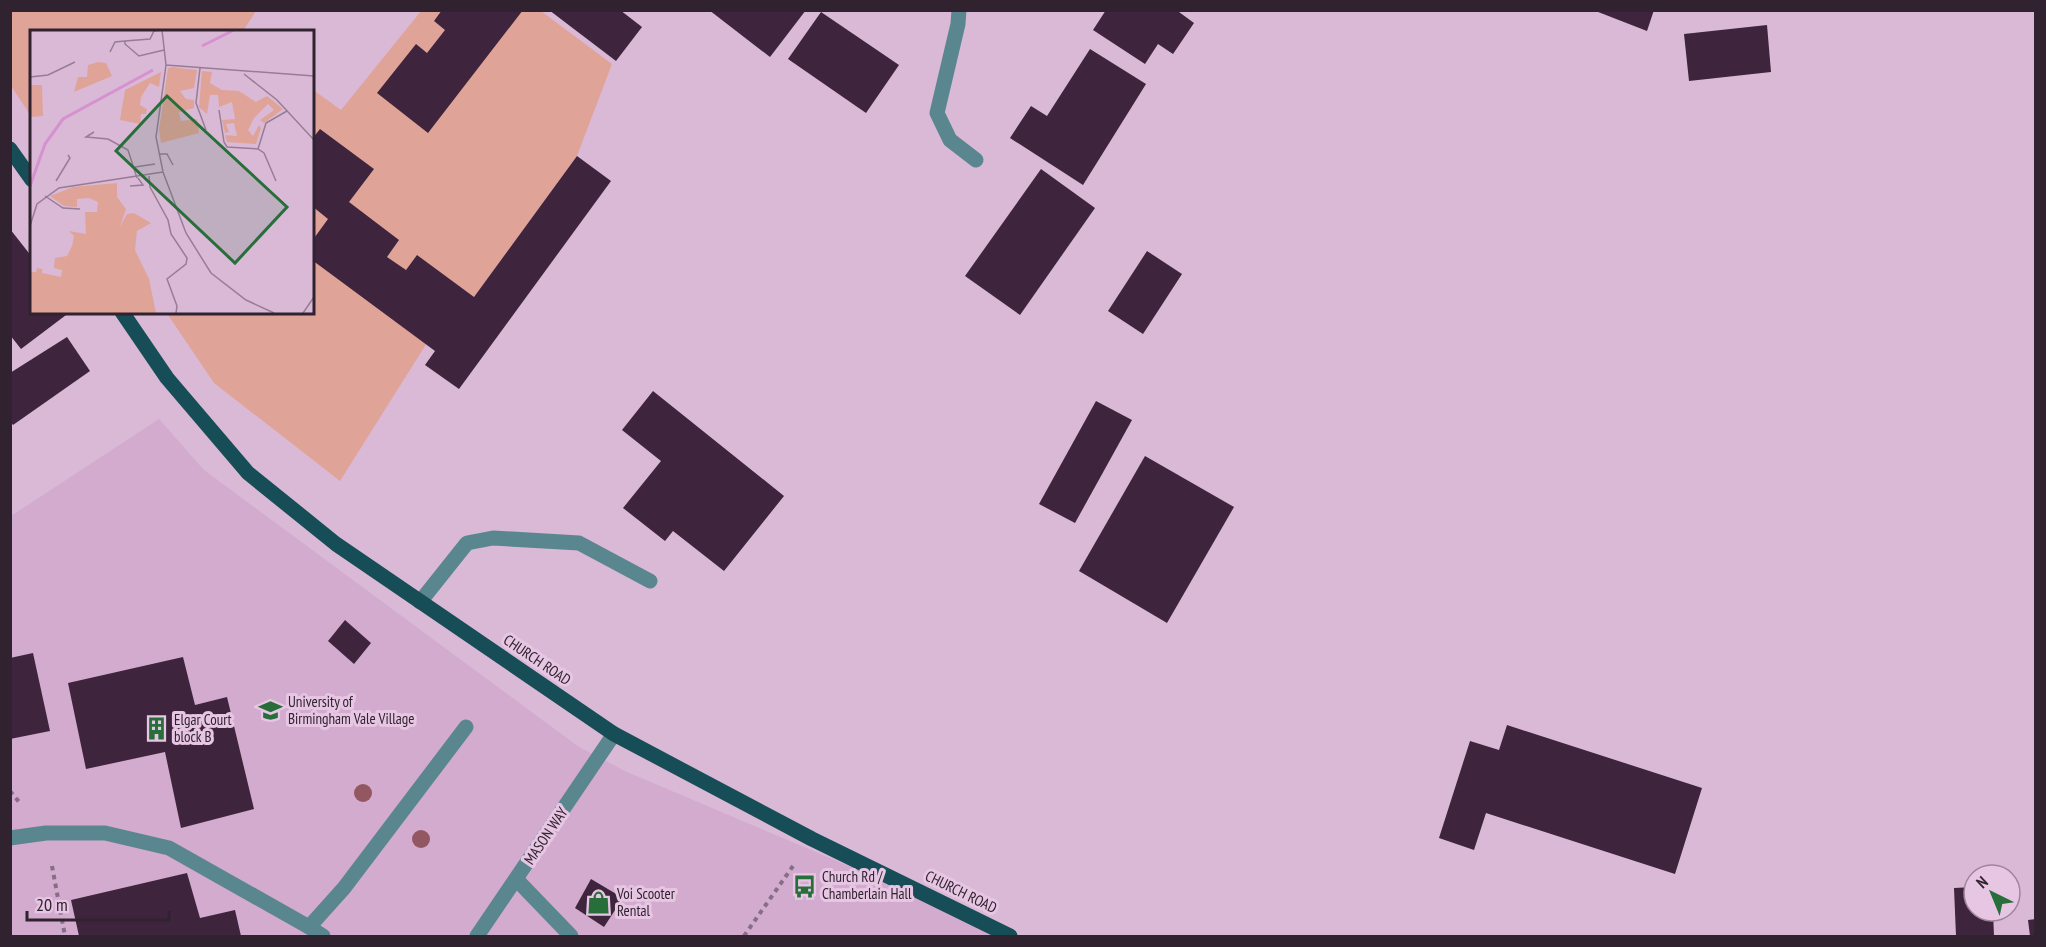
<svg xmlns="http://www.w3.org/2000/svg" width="2046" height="947" font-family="'PT Sans Narrow',sans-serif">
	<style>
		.built { fill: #d2abce }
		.green { fill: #e0a398 }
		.building { fill: #3e243d }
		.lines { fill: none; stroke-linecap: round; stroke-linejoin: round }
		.path { stroke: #866f84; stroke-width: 4; stroke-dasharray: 4.5 4.5; stroke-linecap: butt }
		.minor { stroke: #5a878f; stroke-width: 15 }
		.major { stroke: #164d56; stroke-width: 15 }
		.tree { fill: #935762 }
		.labels { text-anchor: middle; stroke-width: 6; stroke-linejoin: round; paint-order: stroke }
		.street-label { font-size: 15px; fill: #30232f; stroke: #e7c6e4 }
		.poi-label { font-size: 15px; fill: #30232f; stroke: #e7c6e4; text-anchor: start }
		.inset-river { fill: none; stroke: #d592cf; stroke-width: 3 }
		.inset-road { fill: none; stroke: #967d94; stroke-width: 1.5 }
		.view { fill: #276e3a; fill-opacity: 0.15; stroke: #276e3a; stroke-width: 3 }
		.inset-edge { fill: none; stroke: #30232f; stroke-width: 3 }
	</style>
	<rect width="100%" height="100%" fill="#dab9d7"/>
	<polygon class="built" points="159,419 204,470 579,747 627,772 981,922 997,936 11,936 11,516"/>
	<g class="green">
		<polygon points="10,11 11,10 256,11 243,31 32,32 31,116 11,86"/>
		<polygon points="421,11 541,11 612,64 577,156 474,297 459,287 425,346 340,481 214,383 166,312 312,312 312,89 341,110"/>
	</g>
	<g class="building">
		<polygon points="442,10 523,10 428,133 377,93 416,44 427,53 445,30 434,21"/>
		<polygon points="549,10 620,10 642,27 616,61"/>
		<polygon points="709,10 806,10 770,57"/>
		<polygon points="1106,10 1180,10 1179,12 1194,23 1173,54 1158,44 1145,64 1093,30"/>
		<polygon points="1593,10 1654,10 1647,31"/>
		<polygon points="821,12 899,65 866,113 788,59"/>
		<polygon points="1767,25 1771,72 1689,81 1684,34"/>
		<polygon points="1090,49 1146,84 1083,185 1010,138 1031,106 1047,116"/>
		<polygon points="320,129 374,169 349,202 399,240 387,257 406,270 417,255 474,297 577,156 611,181 459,389 425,365 435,351 312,260 312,241 328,219 312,206 312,139"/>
		<polygon points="1041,169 1095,208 1020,315 965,276"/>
		<polygon points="10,229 32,257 32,312 70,312 21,349 10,335"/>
		<polygon points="1147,251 1182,274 1143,334 1108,311"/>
		<polygon points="67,337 90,371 13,425 10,421 10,373"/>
		<polygon points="653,391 784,496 724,571 673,531 665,541 623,508 661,461 622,430"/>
		<polygon points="1096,401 1132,420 1075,523 1039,504"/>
		<polygon points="1145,456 1234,507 1167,623 1079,571"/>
		<polygon points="345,620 371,643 354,664 328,641"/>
		<polygon points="33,653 50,731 10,739 10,658"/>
		<polygon points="183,657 195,705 227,697 254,809 181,828 165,752 86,769 68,683"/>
		<polygon points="1507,725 1702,788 1675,874 1486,813 1474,850 1439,838 1470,741 1499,750"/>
		<polygon points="187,873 200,918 235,910 241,936 79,936 71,900"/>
		<polygon points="591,879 623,898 604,927 575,908"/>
		<polygon points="1974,887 1974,911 1993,911 1994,936 1956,936 1954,888"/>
		<polygon points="2036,919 2036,936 2030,936 2028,920"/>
	</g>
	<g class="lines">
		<g class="path">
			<polyline points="10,791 20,803"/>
			<polyline points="52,866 65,936"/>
			<polyline points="744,936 793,866"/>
		</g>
		<g class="minor">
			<polyline points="959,10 958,24 937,113 950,140 976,160"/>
			<polyline points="420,602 467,543 493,538 579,543 650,581"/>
			<polyline points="10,838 46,833 105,833 169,848 309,927 323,936"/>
			<polyline points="517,880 571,936"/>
			<polyline points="309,927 344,888 466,727"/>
			<polyline points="477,936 614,734"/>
		</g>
		<g class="major">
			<polyline points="10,149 32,180"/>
			<polyline points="122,312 167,378 248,473 336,544 614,734 812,839 1010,936"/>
		</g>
	</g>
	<g class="tree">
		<circle cx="363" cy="793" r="9"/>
		<circle cx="421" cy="839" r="9"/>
	</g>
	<defs>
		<symbol id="university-bare" viewBox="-9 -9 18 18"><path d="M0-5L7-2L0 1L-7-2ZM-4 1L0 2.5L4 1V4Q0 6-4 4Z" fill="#276e3a" stroke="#e7c6e4" stroke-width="2.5" paint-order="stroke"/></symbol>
		<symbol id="building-bare" viewBox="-9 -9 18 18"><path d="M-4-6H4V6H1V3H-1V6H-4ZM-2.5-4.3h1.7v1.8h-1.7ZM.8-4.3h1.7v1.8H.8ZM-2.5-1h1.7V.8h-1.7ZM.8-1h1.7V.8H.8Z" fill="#276e3a" stroke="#e7c6e4" stroke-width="2.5" paint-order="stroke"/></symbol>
		<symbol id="bus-bare" viewBox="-9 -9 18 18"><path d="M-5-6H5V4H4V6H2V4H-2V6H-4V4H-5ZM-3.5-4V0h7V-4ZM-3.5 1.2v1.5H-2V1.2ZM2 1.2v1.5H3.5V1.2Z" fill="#276e3a" stroke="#e7c6e4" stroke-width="2.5" paint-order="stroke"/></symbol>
		<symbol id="shop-bare" viewBox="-9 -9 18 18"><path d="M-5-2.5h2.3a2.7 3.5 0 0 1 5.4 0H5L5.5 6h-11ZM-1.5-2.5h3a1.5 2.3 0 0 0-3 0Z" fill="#276e3a" stroke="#e7c6e4" stroke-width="2.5" paint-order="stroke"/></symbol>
	</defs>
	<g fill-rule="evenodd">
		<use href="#university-bare" x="254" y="694" width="33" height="33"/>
		<use href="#building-bare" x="140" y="712" width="33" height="33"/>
		<use href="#bus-bare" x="788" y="870" width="33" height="33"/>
		<use href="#shop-bare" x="582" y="886" width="33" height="33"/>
	</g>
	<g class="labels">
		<g class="street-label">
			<text transform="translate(537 660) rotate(34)" y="5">CHURCH ROAD</text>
			<text transform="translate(546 836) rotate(-56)" y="5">MASON WAY</text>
			<text transform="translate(961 892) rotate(26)" y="5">CHURCH ROAD</text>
		</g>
		<g class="poi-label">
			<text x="288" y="707">University of<tspan x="288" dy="17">Birmingham Vale Village</tspan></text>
			<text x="174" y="725">Elgar Court<tspan x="174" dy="17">block B</tspan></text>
			<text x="822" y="882">Church Rd /<tspan x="822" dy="17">Chamberlain Hall</tspan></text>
			<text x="617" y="899">Voi Scooter<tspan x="617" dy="17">Rental</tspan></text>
		</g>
	</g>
	<g transform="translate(30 30)">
		<rect width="284" height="284" fill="#dab9d7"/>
		<path d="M68,32L76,33L82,46L44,62L48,47H57L58,35ZM142,37L167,40L164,58L150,61L156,69L164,70V78L149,82L151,91L167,89L169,103L131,113L129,100L138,38ZM172,41L182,42L180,53L192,60L209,61L226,72L237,66L253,79L234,93L230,90L244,80L238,74L224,88L218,100L223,106L229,95L231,98L226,114L197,112L195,105L207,106L204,93L196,94L199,102L195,103L192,90L205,89L202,72L189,77L188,65H180L177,84L169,77ZM131,42L129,57L120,53L111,67L110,75L117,79L116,84H111L110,94L90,90L95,60ZM0,55H12L13,86L0,87ZM87,153V167L96,179L90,197L97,184L104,183L121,193L107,201L105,220L119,249L126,283H0V242H6L7,238L12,239V243L31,247L32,240L24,238L25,228L37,226L42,216L44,206L39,201L56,204L55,182H67L68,172L59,168L47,169V177L34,176L20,166L43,157Z" fill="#e0a398"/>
		<path class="inset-river" d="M172,16L204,0M0,156L15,114L33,89L123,40"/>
		<path class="inset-road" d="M132,0L124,1L120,9L95,11V14L109,26L134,20M132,0L136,35L126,107L133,142L156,203L181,243L216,270L244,283M80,22L85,12L95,11M136,35L284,46M170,38L166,73L176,100M214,44L247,70L284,110M0,47L18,45L45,32M189,80L194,112L197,117L228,119L234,123L246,151M64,102L56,107L78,109L98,120L107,148M228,119L236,93L257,81M129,124H137L143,135M105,137L125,134M119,146L120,157L138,190L141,204L157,228L156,234L137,249L147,276L146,283M26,151L40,128L38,125M100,156L113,155L108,148M15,166L33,178L50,179M0,196L7,174L29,158L133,142M273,283L284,267"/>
		<path class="view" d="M137,66L257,177L205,233L86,121Z"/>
		<rect width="284" height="284" class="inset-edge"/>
	</g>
	<rect width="2046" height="947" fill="none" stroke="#30232f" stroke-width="24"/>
	<g transform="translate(1992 893) rotate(317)"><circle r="28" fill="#e7c6e4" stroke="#9e859c" stroke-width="1.5"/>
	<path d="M0-4.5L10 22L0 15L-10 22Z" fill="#276e3a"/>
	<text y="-9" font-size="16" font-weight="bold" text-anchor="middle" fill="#30232f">N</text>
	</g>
	<path d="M27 911v9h142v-9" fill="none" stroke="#30232f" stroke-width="3"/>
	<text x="36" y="911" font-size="18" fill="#30232f" stroke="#e7c6e4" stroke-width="4.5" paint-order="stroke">20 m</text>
</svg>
